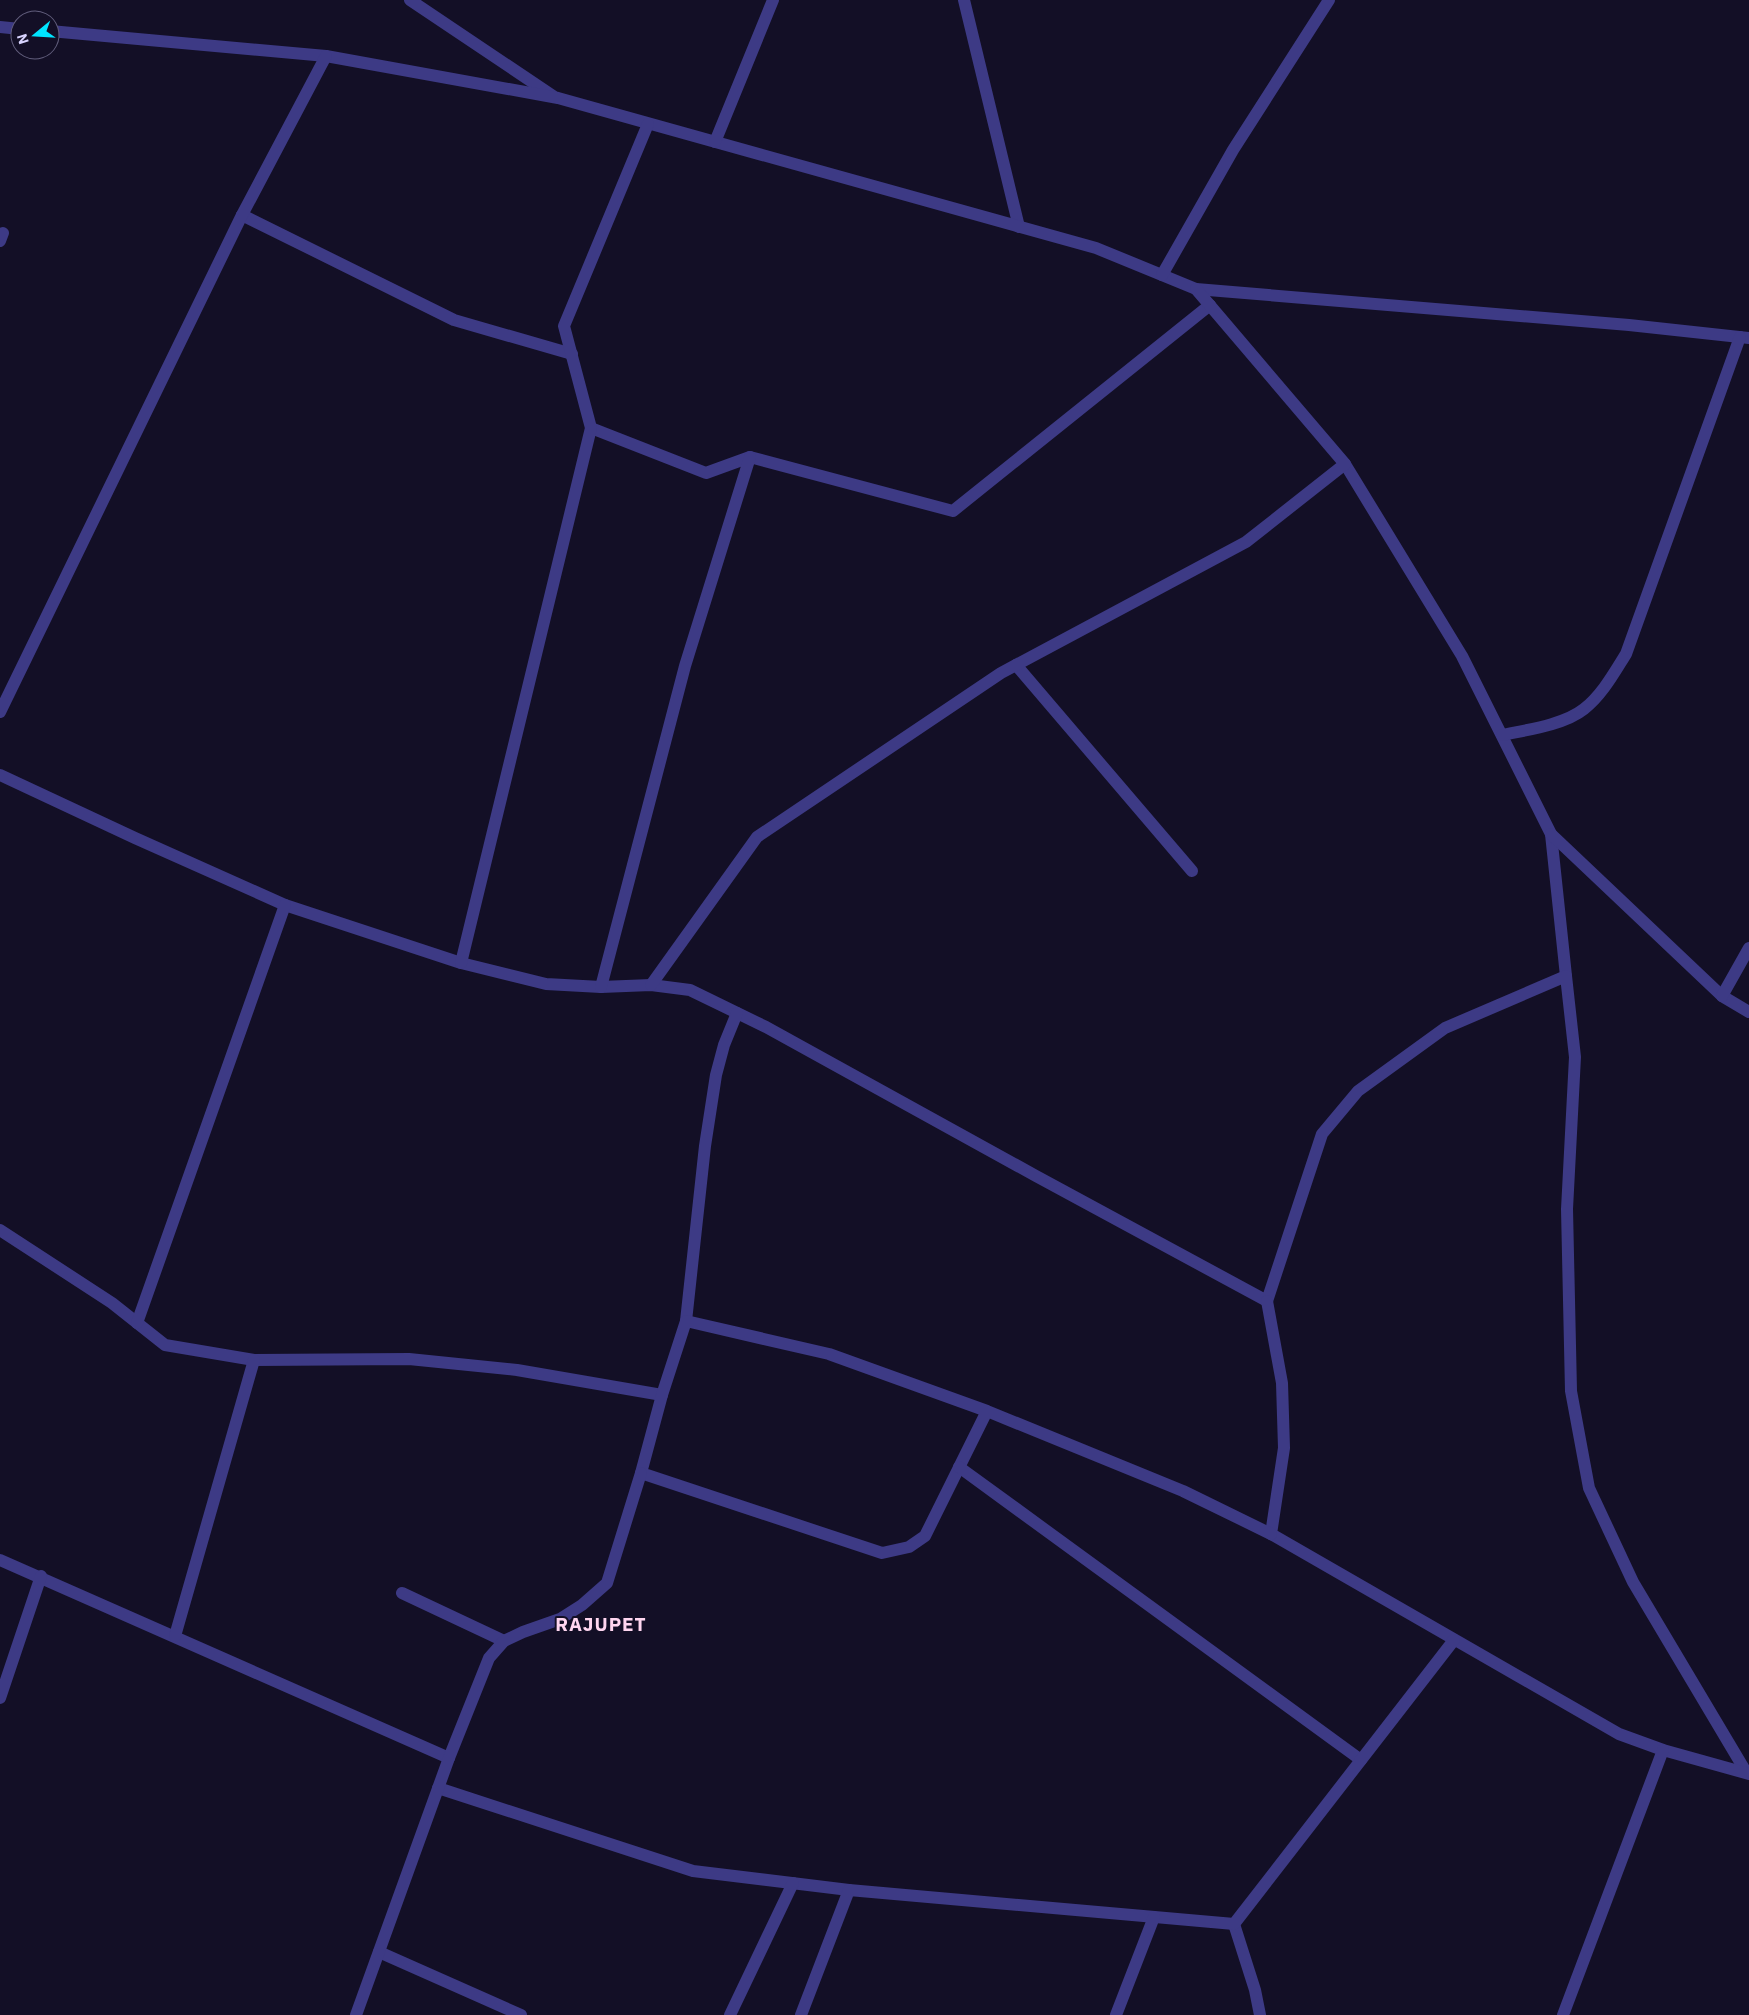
<svg xmlns="http://www.w3.org/2000/svg" width="1749" height="2015" font-family="'IBM Plex Sans',sans-serif">
	<style>
		.lines { fill: none; stroke-linecap: round; stroke-linejoin: round }
		.street { stroke: #3d3a85; stroke-width: 12 }
		.labels { text-anchor: middle; stroke-width: 4; stroke-linejoin: round; paint-order: stroke }
		.district-label { font-size: 19px; font-weight: bold; letter-spacing: 1px; fill: #ffd6f0; stroke: #130f26 }
	</style>
	<rect width="100%" height="100%" fill="#130f26"/>
	<g class="lines">
		<g class="street">
			<polyline points="410,0 553,96"/>
			<polyline points="964,0 1019,227"/>
			<polyline points="0,27 20,29"/>
			<polyline points="50,31 326,56 558,98 1096,248 1196,289 1629,325 1749,338"/>
			<polyline points="715,142 773,0"/>
			<polyline points="242,215 454,320 572,354"/>
			<polyline points="0,241 3,233"/>
			<polyline points="1162,275 1233,150 1329,0"/>
			<polyline points="591,428 706,473 750,457 953,511 1210,305"/>
			<polyline points="1345,464 1462,656 1551,834 1566,976"/>
			<polyline points="1016,665 1192,871"/>
			<polyline points="0,712 242,215 326,56"/>
			<path d="M1502,735C1526,730 1564,725 1584,709C1602,695 1614,673 1626,654L1740,337"/>
			<polyline points="0,775 135,838 285,905 461,963 546,984 601,987 651,985 690,990 766,1027 1036,1176 1267,1301 1322,1134 1358,1091 1445,1028 1566,976 1575,1057 1567,1209 1571,1391 1589,1488 1633,1582 1746,1772"/>
			<polyline points="1551,834 1722,996 1749,1012"/>
			<polyline points="461,963 591,428 564,326 648,124"/>
			<polyline points="651,985 757,837 1001,673 1246,542 1345,464 1196,289"/>
			<polyline points="601,987 685,666 750,457"/>
			<polyline points="1722,996 1749,948"/>
			<polyline points="0,1230 112,1303 165,1345 254,1360 409,1359 517,1370 662,1395"/>
			<polyline points="1267,1301 1282,1383 1284,1448 1271,1534 1619,1734 1663,1750 1749,1774"/>
			<polyline points="686,1321 705,1146 716,1075 724,1045 737,1013"/>
			<polyline points="137,1323 285,905"/>
			<polyline points="987,1411 925,1536 909,1547 882,1553 641,1473 662,1395 686,1321 829,1354 987,1411 1183,1491 1271,1534"/>
			<polyline points="959,1467 1361,1760"/>
			<polyline points="0,1560 449,1758"/>
			<polyline points="402,1593 504,1641"/>
			<polyline points="175,1636 254,1360"/>
			<polyline points="0,1698 41,1576"/>
			<polyline points="438,1788 693,1871 849,1890"/>
			<polyline points="1234,1924 1255,1990 1260,2015"/>
			<polyline points="379,1952 521,2015"/>
			<polyline points="356,2015 449,1758 489,1658 504,1641 523,1632 560,1619 582,1605 607,1583 641,1473"/>
			<polyline points="730,2015 793,1883"/>
			<polyline points="801,2015 849,1890 1234,1924 1454,1640"/>
			<polyline points="1116,2015 1154,1917"/>
			<polyline points="1563,2015 1663,1750"/>
		</g>
	</g>
	<g class="labels">
		<g class="district-label">
			<text x="601" y="1631">RAJUPET</text>
		</g>
	</g>
	<g transform="translate(35 35) rotate(252)"><circle r="24" fill="#130f26" stroke="#625e7d"/>
	<path d="M0-4L9 19L0 12L-9 19Z" fill="#00e5ff"/>
	<text y="-8" font-size="14" font-weight="bold" text-anchor="middle" fill="#d9d4ff">N</text>
	</g>
</svg>
